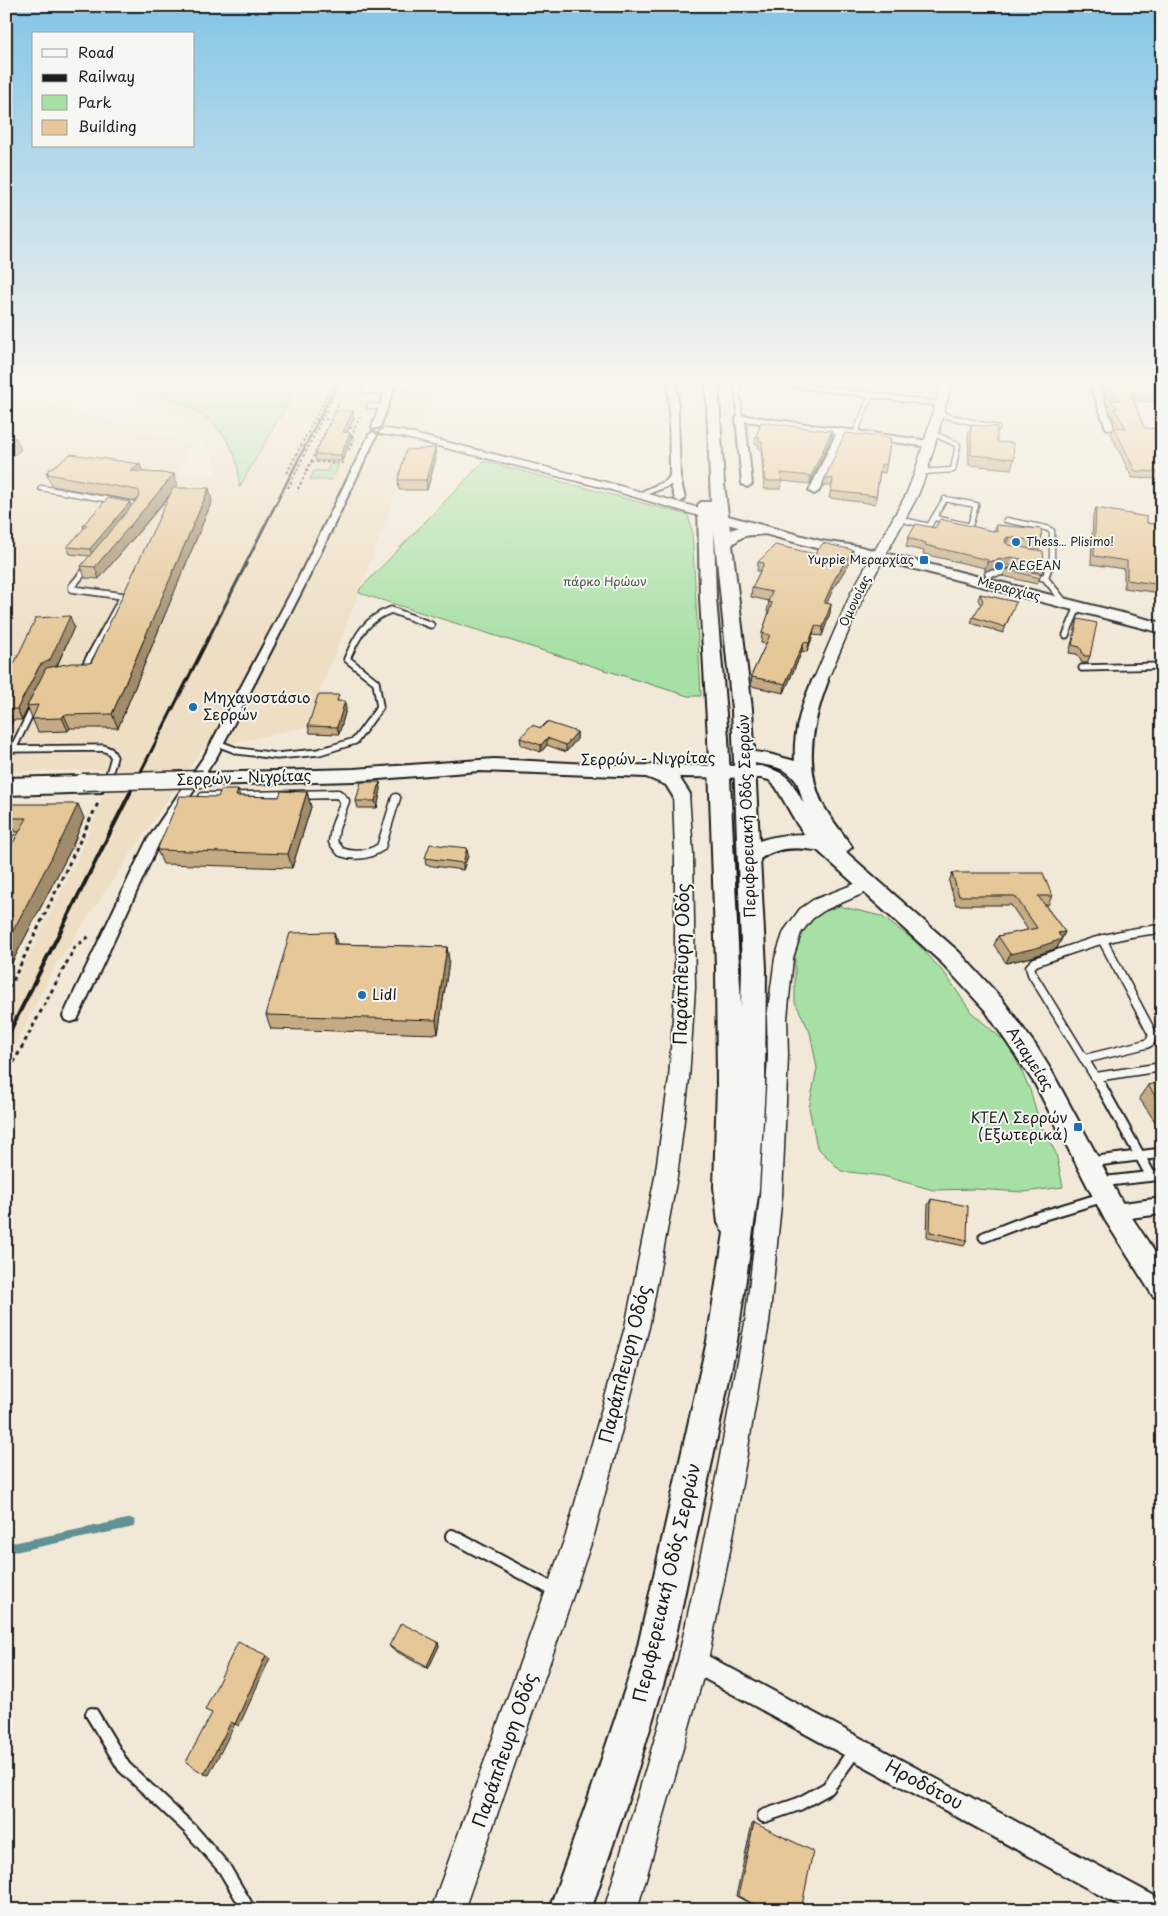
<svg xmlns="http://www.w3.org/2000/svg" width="1168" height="1916" font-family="'Playpen Sans',sans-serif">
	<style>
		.built { fill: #eddec4 }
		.green { fill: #a7e0a5; stroke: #627e60 }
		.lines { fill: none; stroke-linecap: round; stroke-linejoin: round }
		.stream { stroke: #609195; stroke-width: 9 }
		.service-far4-casing { stroke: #1c1c1c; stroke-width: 7 }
		.service-far3-casing { stroke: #1c1c1c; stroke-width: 9 }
		.service-far2-casing { stroke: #1c1c1c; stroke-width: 11 }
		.service-far1-casing { stroke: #1c1c1c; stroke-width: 13 }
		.service-casing { stroke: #1c1c1c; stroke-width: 16 }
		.minor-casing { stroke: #1c1c1c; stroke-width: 4 }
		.tertiary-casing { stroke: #1c1c1c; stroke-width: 3 }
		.secondary-casing { stroke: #1c1c1c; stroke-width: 4 }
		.primary-casing { stroke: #1c1c1c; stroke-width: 4 }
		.path-far1 { stroke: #1c1c1c; stroke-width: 2; stroke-dasharray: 2.5 2.5; stroke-linecap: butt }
		.path { stroke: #1c1c1c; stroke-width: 3; stroke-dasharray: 4 4; stroke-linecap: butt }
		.service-far4 { stroke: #f6f6f2; stroke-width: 4.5 }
		.service-far3 { stroke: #f6f6f2; stroke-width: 5.5 }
		.service-far2 { stroke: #f6f6f2; stroke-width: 8 }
		.service-far1 { stroke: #f6f6f2; stroke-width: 9 }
		.service { stroke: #f6f6f2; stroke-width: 12 }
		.minor { fill: #f6f6f2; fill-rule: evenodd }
		.tertiary { fill: #f6f6f2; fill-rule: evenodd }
		.secondary { fill: #f6f6f2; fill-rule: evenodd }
		.primary { fill: #f6f6f2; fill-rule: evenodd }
		.rail-far2 { stroke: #1c1c1c; stroke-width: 2.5 }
		.rail-far1 { stroke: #1c1c1c; stroke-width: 3 }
		.rail { stroke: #1c1c1c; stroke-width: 4 }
		.secondary-bridge-casing { stroke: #1c1c1c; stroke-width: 19; stroke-linecap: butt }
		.secondary-bridge { stroke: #f6f6f2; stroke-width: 16 }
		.wall { fill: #c5ab83; stroke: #1c1c1c }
		.shaded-wall { fill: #a08b6a; stroke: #1c1c1c }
		.building { fill: #e5c798; stroke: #1c1c1c }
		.poi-dot { fill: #1f6fb2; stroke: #f6f6f2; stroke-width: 2 }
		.labels { text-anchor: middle; stroke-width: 4; stroke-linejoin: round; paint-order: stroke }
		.far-poi-label { font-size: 12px; fill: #1c1c1c; stroke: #f6f6f2; text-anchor: start }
		.far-park-label { font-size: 12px; fill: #465745; stroke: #f6f6f2 }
		.far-street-label { font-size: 12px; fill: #1c1c1c; stroke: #f6f6f2 }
		.poi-label { font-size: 15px; fill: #1c1c1c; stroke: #f6f6f2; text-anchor: start }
		.street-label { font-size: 15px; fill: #1c1c1c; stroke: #f6f6f2 }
		.near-street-label { font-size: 18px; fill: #1c1c1c; stroke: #f6f6f2 }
	</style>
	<rect width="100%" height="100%" fill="#f1e8d7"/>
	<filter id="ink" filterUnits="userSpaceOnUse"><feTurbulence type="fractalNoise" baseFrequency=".02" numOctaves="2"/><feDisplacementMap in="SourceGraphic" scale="10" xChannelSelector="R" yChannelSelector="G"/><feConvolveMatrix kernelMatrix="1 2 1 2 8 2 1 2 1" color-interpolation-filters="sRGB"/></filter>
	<g filter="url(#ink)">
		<polygon class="built" points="70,383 436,383 359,593 305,727 202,749 56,964 6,1062 6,1001 79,856 114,769 6,772 6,400 16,395 190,444 178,475 217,475 212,453 200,434 182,419 158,406 130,396"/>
		<g class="green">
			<path d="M121,383H299L239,488C242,420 176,396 121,383Z"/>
			<polygon points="484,461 688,515 692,530 701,696 688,696 359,593 360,589"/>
			<polygon points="330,464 339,464 332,480 310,480 314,471 327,471"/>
			<polygon points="839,906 881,916 914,940 946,975 971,1012 1010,1046 1030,1090 1041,1126 1056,1153 1063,1187 1024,1192 975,1189 933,1190 883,1176 841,1171 817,1147 809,1108 817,1068 810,1032 795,1002 795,941 813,916"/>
		</g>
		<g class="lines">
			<polyline class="stream" points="6,1546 16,1547 131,1523"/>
			<defs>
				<g id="service-far4">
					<polyline points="737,383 740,418"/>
					<polyline points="779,383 940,404"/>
					<polyline points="366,387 364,391 389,392"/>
					<polyline points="369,406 384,407"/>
					<polyline points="938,414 997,428"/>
					<polyline points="855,434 871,395"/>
					<polyline points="921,472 953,470 958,445 932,433"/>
					<polyline points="41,488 139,505 141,508"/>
					<polyline points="899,519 929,526 945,499 976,505 970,526 935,518"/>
					<polyline points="1006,520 1046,528 1052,531 1052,557 1049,565"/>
				</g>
				<g id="service-far3">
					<polyline points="90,565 72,586 72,589 123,596"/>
					<polyline points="988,574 1013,571"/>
					<polyline points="1041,577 1045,578 1065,603"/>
					<polyline points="1045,578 1050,564"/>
					<polyline points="1066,635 1078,607"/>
					<polyline points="1082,668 1162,666"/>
					<polyline points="82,671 121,600"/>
					<path d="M217,743L238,751L277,756L319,752L355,741L380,707L376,682L347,659C357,636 366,619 391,610L431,625"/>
					<polyline points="6,749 103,748 110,751 114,757 107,782"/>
					<polyline points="13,749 34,706"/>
					<polyline points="311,795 339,795"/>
				</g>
				<g id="service-far2">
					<path d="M203,797L338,794L345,801L335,828L333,842L341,852C355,857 369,855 381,847L396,798"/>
					<polyline points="6,830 10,832 6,840"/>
					<polyline points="1085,1059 1146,1044 1150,1042 1153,1035 1102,939"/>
					<polyline points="1096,1077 1162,1067"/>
					<path d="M1100,1085L1032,974L1030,967L1035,962C1077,947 1117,932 1162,929"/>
				</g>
				<g id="service-far1">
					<polyline points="1100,1084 1151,1176"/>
					<polyline points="1089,1162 1162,1153"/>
					<polyline points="1100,1182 1162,1175"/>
					<polyline points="984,1237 1028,1220 1104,1197"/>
				</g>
				<g id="service">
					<polyline points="452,1536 556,1591"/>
					<polyline points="92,1714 124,1767 190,1829 224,1868 249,1910"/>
					<polyline points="764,1816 799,1804 828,1788 855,1750"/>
				</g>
				<g id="minor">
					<polygon points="388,383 396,383 380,427 373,429 372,427"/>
					<polygon points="669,383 677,383 680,477 685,499 680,502 675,499 671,485 648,494 643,491 666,481 670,476"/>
					<polygon points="1090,383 1098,383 1114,428 1113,430 1106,428"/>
					<polygon points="740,415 929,441 933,444 929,447 844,435 819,491 814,494 809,491 836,434 745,421 752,484 747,487 742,484 736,418"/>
					<polygon points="373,432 377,435 305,585 217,756 159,843 77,1020 71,1022 65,1020 63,1016 146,842 205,755 295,585 369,435"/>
					<polygon points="97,785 102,786 103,789 102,792 6,795 6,787"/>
					<polygon points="1162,1198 1162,1214 1114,1220 1108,1218 1105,1212 1108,1206 1114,1204"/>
					<polygon points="693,1648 1162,1900 1162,1910 1127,1910 685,1668 681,1660 685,1652"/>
				</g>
				<g id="tertiary">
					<polygon points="942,383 952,383 927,472 918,495 865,593 827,681 825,684 815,684 813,681 851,593 906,495 915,472"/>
					<polygon points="384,429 402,431 609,483 710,511 712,514 706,518 601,487 402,437 380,434 379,432"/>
					<polygon points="681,789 687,790 689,794 693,854 695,988 689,1079 677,1177 649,1327 594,1535 464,1910 431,1910 566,1535 625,1327 655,1177 669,1079 675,988 675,854 673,794 675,790"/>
					<polygon points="870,878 876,880 879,884 876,888 825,910 812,919 801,933 793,958 787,1018 788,1056 782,1195 769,1323 734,1531 708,1660 637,1910 604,1910 678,1660 706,1531 745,1323 760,1195 768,1056 767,1018 775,958 784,931 800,909 813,900"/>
				</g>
				<g id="secondary">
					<polygon points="706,510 821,541 857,546 1162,623 1162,633 857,554 820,549 701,517 699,514"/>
					<path d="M820,676L826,677L828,681C813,720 803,766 823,805C831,820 843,833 852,847L846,852L959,952L1001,998L1036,1046L1051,1070L1123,1204L1162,1263V1300L1153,1296L1105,1220L1035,1084L985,1010L943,964L816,849L797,824L776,787L769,780L761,778L679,777L690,794L688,798L681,800L674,798L666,785L646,777L479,771L354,781L203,785L197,783L194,779L197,775L203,773L354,769L494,759L609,765L761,766C790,774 790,779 804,804C801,797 800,787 796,781C785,764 765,766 749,762L746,758L749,754L755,752L769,754L795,761C793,733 801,707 812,681L814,677Z"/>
					<polygon points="82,776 88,778 91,782 88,786 6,790 6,778"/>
				</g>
				<path id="primary" d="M706,383H718L724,484L730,530L746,525L770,527L772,530L770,533C752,538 747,530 732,545L752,709L759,841C783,833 806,832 831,839L834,844L831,849C822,852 815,850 807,849C789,847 774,849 760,859L766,968L765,1086L759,1189L737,1341L671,1659L633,1785L591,1910H549L593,1785L635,1659L707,1341L724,1233L718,1223L714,1187L717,1085L716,966L708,738L700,598L698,505L701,502H711ZM714,531L732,709L742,968L741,1007L728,738L716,598Z"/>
			</defs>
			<use href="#service-far4" class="service-far4-casing"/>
			<use href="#service-far3" class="service-far3-casing"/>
			<use href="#service-far2" class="service-far2-casing"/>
			<use href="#service-far1" class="service-far1-casing"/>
			<use href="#service" class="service-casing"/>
			<use href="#minor" class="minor-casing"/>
			<use href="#tertiary" class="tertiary-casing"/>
			<use href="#secondary" class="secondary-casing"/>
			<use href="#primary" class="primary-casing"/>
			<g class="path-far1">
				<polyline points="404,390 414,387 414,383"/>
				<polyline points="315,419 331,419"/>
				<polyline points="350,428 355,428"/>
				<polyline points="347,437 355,437 348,452"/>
				<polyline points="351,437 360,417"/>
				<polyline points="311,462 344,463"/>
				<polyline points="287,473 333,383"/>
				<polyline points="288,488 340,383"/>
				<polyline points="298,489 339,403"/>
			</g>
			<g class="path">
				<polyline points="6,995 99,801"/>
				<polyline points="6,1077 75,947 91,935"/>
			</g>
			<use href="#service-far4" class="service-far4"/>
			<use href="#service-far3" class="service-far3"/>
			<use href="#service-far2" class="service-far2"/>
			<use href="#service-far1" class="service-far1"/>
			<use href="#service" class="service"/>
			<use href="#minor" class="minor"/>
			<use href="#tertiary" class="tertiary"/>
			<use href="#secondary" class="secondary"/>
			<use href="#primary" class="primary"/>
			<polyline class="rail-far2" points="245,565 337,383"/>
			<polyline class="rail-far1" points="129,795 246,564"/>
			<polyline class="rail" points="6,1039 130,793"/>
			<defs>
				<polyline id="secondary-bridge" points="82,782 203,779"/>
			</defs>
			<use href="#secondary-bridge" class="secondary-bridge-casing"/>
			<use href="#secondary-bridge" class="secondary-bridge"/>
		</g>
		<g class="wall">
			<polygon points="1100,383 1162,383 1162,403 1161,402 1134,401 1144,428 1162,429 1162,479 1132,478 1111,434 1114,427 1119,428 1112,415 1113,412 1109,406 1111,400 1104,393"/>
			<polygon points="353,411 354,418 347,432 350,433 351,439 342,461 316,461 315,454"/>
			<polygon points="971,425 997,442 1014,459 1011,469 969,465 968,434"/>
			<polygon points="832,431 831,438 810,484 782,481 781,489 764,489 761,449 758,448 759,444 755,444 756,436"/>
			<polygon points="891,438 885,473 880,472 875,504 829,498 832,486 823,486 825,478"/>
			<polygon points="436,458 427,490 399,490 398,480"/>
			<polygon points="140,464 142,472 174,474 177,486 175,488 212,501 118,728 70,728 68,731 38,732 28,708 22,720 13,720 6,735 6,664 14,664 74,627 57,666 91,663 171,494 99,579 85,578 81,566 90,556 70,554 67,547 84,529 83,525 132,506 136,501 52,486 46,472"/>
			<polygon points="1096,508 1147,523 1162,525 1162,589 1160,593 1124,588 1124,569 1091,564 1093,516"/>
			<polygon points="996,525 1042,542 1039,550 1044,561 1046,561 1042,573 1008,565 985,571 985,568 923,554 924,551 906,547 908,538 935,528 994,531"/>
			<polygon points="815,554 852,559 834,587 826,604 831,604 830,613 822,636 813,635 807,652 802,651 784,693 751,686 752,674 766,644 761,643 762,633 769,612 767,612 769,601 751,597 752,588 760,571 757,571 758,562"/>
			<polygon points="1005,569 1041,574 1037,584 1003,576"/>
			<polygon points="980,594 1016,602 1003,633 971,623 973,617 981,605 978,600"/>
			<polygon points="1078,619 1090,656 1087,663 1082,663 1077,654 1069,653 1076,626"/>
			<polygon points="1162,682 1162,691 1160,687"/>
			<polygon points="340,701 346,709 339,734 310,733 308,726"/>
			<polygon points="541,728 577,732 577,739 566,752 547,745 541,752 521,745 520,738"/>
			<polygon points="380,782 381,789 377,808 358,808 356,801"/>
			<polygon points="307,792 311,807 292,868 163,864 157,850 218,797 240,796 279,797"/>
			<polygon points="6,804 84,818 71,849 6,974 6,855 19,832 16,832 13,827 6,824"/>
			<polygon points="467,848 468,856 463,870 426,865 425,858"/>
			<polygon points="952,873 1052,896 1048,905 1045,905 1065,932 1057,948 1032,957 1006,963 994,945 998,936 1028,930 1011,905 956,905 949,882"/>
			<polygon points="337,944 447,947 449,961 438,1034 271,1029 266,1015"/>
			<polygon points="1162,1082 1162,1132 1139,1098 1148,1085"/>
			<polygon points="931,1199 967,1240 964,1246 927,1238 928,1205"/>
			<polygon points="438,1642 439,1646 428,1669 392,1649 389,1646"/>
			<polygon points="754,1823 801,1910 762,1910 736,1896 752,1824"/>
		</g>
		<g class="shaded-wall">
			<polygon points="353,411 354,418 344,439 343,432"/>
			<polygon points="832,431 831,438 810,484 811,476"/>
			<polygon points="350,433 351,439 342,461 341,455"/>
			<polygon points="16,438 21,450 6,460 6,444"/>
			<polygon points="435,448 436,458 427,490 426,480"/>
			<polygon points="140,464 143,476 131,471"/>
			<polygon points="174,474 177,486 99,579 95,567"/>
			<polygon points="209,488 212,501 118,728 112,714"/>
			<polygon points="130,502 132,509 92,556 90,549"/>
			<polygon points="1009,537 1006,545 1003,546 1006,538"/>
			<polygon points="853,550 852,559 834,587 823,612 824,603 835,578"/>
			<polygon points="1011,557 1008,565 985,571 987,562"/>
			<polygon points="831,604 830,613 822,636 823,627"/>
			<polygon points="70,616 74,627 55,670 27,706 28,708 22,720 17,709 40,665"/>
			<polygon points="815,626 813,635 807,652 809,643"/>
			<polygon points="804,642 802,651 784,693 785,684"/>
			<polygon points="345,701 346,709 339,734 337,727"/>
			<polygon points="7,709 13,720 6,735 6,712"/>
			<polygon points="64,715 70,728 68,731 62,718"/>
			<polygon points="577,732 577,739 566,752 566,745"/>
			<polygon points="547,738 547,745 541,752 541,745"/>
			<polygon points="380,782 381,789 377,808 375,801"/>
			<polygon points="238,790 242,804 236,796"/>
			<polygon points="307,792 311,807 292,868 288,854"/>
			<polygon points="78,804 84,818 71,849 6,974 6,944"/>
			<polygon points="467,848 468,856 463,870 463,863"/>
			<polygon points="334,932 338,947 334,944"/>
			<polygon points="1065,932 1057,948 1032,957 1006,963 1010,954 1058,933"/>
			<polygon points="447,947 449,961 438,1034 436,1020"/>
			<polygon points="438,1642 439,1646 428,1669 427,1666"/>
			<polygon points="266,1655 270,1658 239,1726 235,1724"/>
			<polygon points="231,1722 235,1724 209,1775 204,1774"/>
		</g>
		<g class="building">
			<polygon points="1105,383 1162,383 1162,395 1131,394 1144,428 1162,429 1162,472 1135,471 1114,427 1126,428 1114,409 1118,408 1111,400 1120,400 1106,387"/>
			<polygon points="336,411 353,411 343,432 350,433 341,455 315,454"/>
			<polygon points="761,422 832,431 811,476 781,473 782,481 765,481 762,441 759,441 760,437 756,436"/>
			<polygon points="971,425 997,427 997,442 1013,443 1014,459 971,455"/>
			<polygon points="845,433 891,438 886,465 881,464 876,496 831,491 833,479 825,478"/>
			<polygon points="6,436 16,438 6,444"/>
			<polygon points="435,448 426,480 398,480 406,450"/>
			<polygon points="71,454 140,464 131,471 174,474 95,567 81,566 139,497 140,492 137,490 47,474 49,473 46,472"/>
			<polygon points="173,488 209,488 112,714 64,715 62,718 32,719 38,705 27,706 46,668 72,663 91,663"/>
			<polygon points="108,498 130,502 90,549 67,547 87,525 83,525"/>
			<polygon points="1096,508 1147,517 1147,523 1162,525 1162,585 1127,580 1127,561 1094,556"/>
			<polygon points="940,519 997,532 996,525 1041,529 1042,542 1009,537 1006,538 1005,542 1008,545 1043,551 1044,561 1046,561 1045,564 1011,557 987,562 988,560 925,545 926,543 908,538 916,524 935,528"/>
			<polygon points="823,543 853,550 835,578 824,603 831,604 823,627 815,626 809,643 804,642 785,684 752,677 752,674 770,635 762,633 772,603 768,602 772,592 752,588 764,563 758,562 775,545 815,554"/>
			<polygon points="1011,568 1041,574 1040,578 1005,569"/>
			<polygon points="980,594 1016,602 1005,627 973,617 983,601"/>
			<polygon points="70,616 50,660 40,665 17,709 7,709 6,712 6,664 14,664 36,618"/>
			<polygon points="1078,619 1097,623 1090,656 1084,656 1080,647 1072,645"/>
			<polygon points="318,695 339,695 337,701 345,701 337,727 308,726"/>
			<polygon points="547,722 577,732 566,745 547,738 541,745 520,738 532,725 541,728"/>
			<polygon points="361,782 380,782 375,801 356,801"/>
			<polygon points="221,790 238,790 236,796 279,797 281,791 307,792 288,854 157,850 180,796 218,797"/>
			<polygon points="6,804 78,804 64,834 6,944 6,855 27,818 8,818 6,814"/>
			<polygon points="430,844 467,848 463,863 425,858"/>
			<polygon points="952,873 1043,873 1052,896 1038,896 1065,932 1058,933 1062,939 1036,948 1010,954 998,936 1037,928 1015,896 959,896"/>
			<polygon points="334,932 334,944 447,947 436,1020 266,1015 290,933"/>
			<polygon points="1162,1082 1162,1106 1148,1085"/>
			<polygon points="931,1199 968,1206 967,1240 930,1232"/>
			<polygon points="401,1623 438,1642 427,1666 389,1646"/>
			<polygon points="238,1642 266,1655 235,1724 231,1722 204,1774 186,1762 212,1713 205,1710"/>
			<polygon points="754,1823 813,1851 801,1910 765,1910 738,1896"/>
		</g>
	</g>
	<linearGradient id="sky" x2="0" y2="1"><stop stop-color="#83c5e7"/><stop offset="0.59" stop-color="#f9f5ed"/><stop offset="1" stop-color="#f9f5ed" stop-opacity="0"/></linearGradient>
	<rect width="1168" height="651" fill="url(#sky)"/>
	<g class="poi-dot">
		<circle cx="1016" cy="542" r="5"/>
		<rect x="919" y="555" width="10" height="10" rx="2.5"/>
		<circle cx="999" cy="566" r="5"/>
		<circle cx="193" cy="707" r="5"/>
		<circle cx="362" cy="995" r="5"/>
		<rect x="1073" y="1122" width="10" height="10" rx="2.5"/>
	</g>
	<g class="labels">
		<g class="far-poi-label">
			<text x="1026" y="546">Thess… Plisimo!</text>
			<text x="914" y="564" text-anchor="end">Yuppie Μεραρχίας</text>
			<text x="1009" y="570">AEGEAN</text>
		</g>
		<g class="far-park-label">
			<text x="605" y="586">πάρκο Ηρώων</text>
		</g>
		<g class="far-street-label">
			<text transform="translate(1009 589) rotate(14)" y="4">Μεραρχίας</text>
			<text transform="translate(855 601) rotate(-64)" y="4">Ομονοίας</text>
		</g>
		<g class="poi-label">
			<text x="203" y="703">Μηχανοστάσιο<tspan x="203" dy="17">Σερρών</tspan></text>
			<text x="372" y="1000">Lidl</text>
			<text x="1068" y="1123" text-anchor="end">ΚΤΕΛ Σερρών<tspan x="1068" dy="17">(Εξωτερικά)</tspan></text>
		</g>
		<g class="street-label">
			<text transform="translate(648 759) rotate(-1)" y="5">Σερρών - Νιγρίτας</text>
			<text transform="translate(244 778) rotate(-2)" y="5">Σερρών - Νιγρίτας</text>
			<text transform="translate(747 816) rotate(-92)" y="5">Περιφερειακή Οδός Σερρών</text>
			<text transform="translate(1030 1059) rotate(57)" y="5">Απαμείας</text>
		</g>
		<g class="near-street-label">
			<text transform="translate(682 964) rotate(-89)" y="6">Παράπλευρη Οδός</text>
			<text transform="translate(625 1364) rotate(-76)" y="6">Παράπλευρη Οδός</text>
			<text transform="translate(667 1583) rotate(-77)" y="6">Περιφερειακή Οδός Σερρών</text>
			<text transform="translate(505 1750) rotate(-71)" y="6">Παράπλευρη Οδός</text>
			<text transform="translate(924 1785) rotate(28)" y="6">Ηροδότου</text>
		</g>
	</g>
	<rect width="1168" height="1916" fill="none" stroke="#f6f6f2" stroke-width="25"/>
	<rect x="12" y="12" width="1143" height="1891" fill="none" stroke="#1c1c1c" stroke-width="2" filter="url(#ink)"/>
	<rect x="32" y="32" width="162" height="115" fill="#f6f6f2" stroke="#9f9f9c"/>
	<rect x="42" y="49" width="25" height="8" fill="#f6f6f2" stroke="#9f9f9c"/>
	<text x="78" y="58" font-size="15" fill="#1c1c1c">Road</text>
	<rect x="42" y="74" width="25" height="8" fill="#1c1c1c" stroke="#9f9f9c"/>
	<text x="78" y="82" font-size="15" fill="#1c1c1c">Railway</text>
	<rect x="42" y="95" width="25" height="15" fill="#a7e0a5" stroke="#9f9f9c"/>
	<text x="78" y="108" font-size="15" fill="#1c1c1c">Park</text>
	<rect x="42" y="120" width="25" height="15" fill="#e5c798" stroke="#9f9f9c"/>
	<text x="78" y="132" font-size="15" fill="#1c1c1c">Building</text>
</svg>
